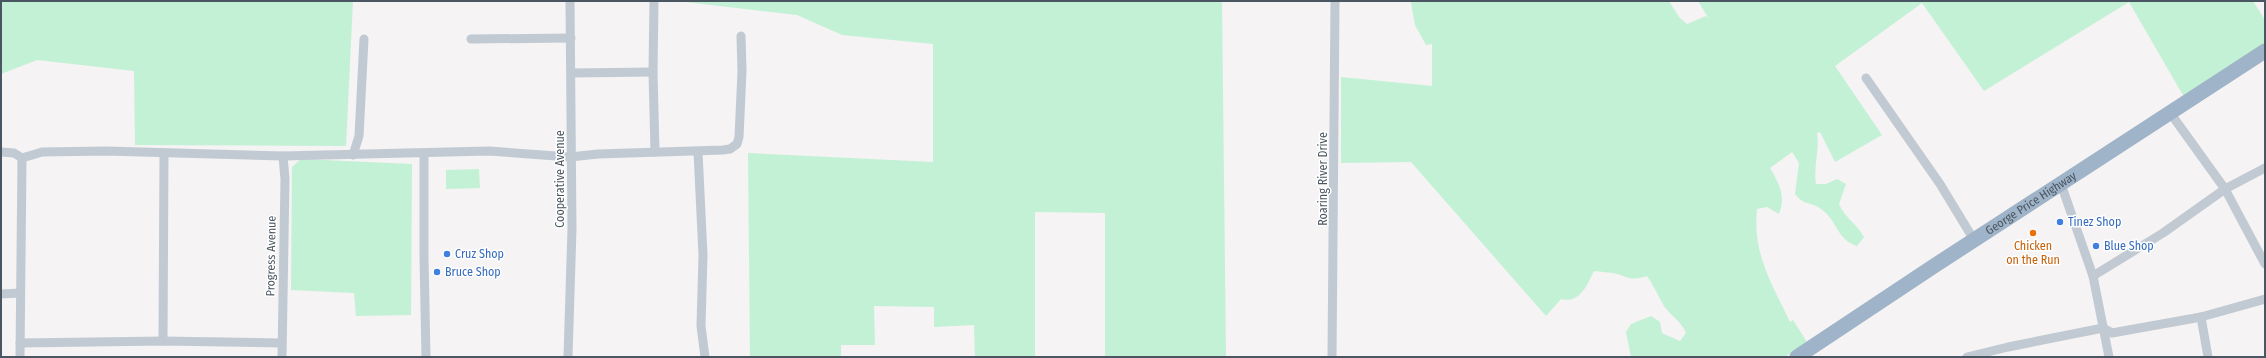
<svg xmlns="http://www.w3.org/2000/svg" width="2266" height="358" font-family="'Fira Sans Condensed',sans-serif">
	<style>
		.green { fill: #c3f1d5 }
		.lines { fill: none; stroke-linecap: round; stroke-linejoin: round }
		.minor { stroke: #c1cad2; stroke-width: 9 }
		.trunk { stroke: #9fb4c9; stroke-width: 15 }
		.shop-dot { fill: #3f7fe0; stroke: #fff; stroke-width: 1.5 }
		.food-dot { fill: #e8710a; stroke: #fff; stroke-width: 1.5 }
		.labels { text-anchor: middle; stroke-width: 3; stroke-linejoin: round; paint-order: stroke }
		.street-label { font-size: 12px; fill: #4a5661; stroke: #fff }
		.shop-label { font-size: 12px; fill: #366cbe; stroke: #fff; text-anchor: start }
		.food-label { font-size: 12px; fill: #c56008; stroke: #fff }
	</style>
	<rect width="100%" height="100%" fill="#f5f3f3"/>
	<g class="green">
		<polygon points="1,1 353,1 346,146 135,145 134,71 37,60 1,74"/>
		<polygon points="1222,1 1226,357 1105,357 1105,213 1035,212 1035,357 975,357 974,325 934,327 934,307 874,306 875,345 841,345 841,357 750,357 748,153 933,162 933,44 842,35 797,15 677,1"/>
		<path d="M1413,1H1669L1679,17L1687,24L1706,16L1709,19L1698,1H2253L2265,20V44L2184,97L2129,2L1984,91L1922,3L1835,66L1882,135L1835,162L1820,132L1817,133C1820,150 1813,167 1816,184H1826L1837,179L1846,184L1839,204C1845,218 1857,224 1864,237L1857,246C1836,239 1838,221 1821,209C1811,201 1804,206 1795,194L1799,163L1792,152L1770,168C1779,183 1786,196 1779,214L1767,207L1757,209C1752,253 1772,284 1790,322L1793,320L1807,342L1785,357H1631L1626,332L1631,324L1651,316L1660,322L1662,333L1680,341L1686,333C1681,321 1671,316 1664,306C1658,296 1654,286 1647,276C1630,281 1631,278 1617,274C1610,272 1601,272 1594,271C1587,285 1580,304 1561,299L1546,316L1411,162L1341,163V77L1432,86V44L1426,45L1415,25L1411,3Z"/>
		<polygon points="301,159 412,164 411,315 356,316 354,293 291,290 292,167"/>
		<polygon points="479,169 480,188 446,189 446,170"/>
	</g>
	<g class="lines">
		<g class="minor">
			<polyline points="654,1 653,72 655,152"/>
			<polyline points="471,39 571,38"/>
			<polyline points="571,73 653,72"/>
			<polyline points="1866,78 1940,184 1974,240"/>
			<polyline points="2171,114 2225,189 2265,264"/>
			<polyline points="1,152 14,153 22,158 42,152 106,151 283,156 489,151 570,157 598,154 723,150 730,149 737,144 739,137 742,71 741,36"/>
			<polyline points="698,152 703,255 701,326 705,357"/>
			<polyline points="424,153 424,257 426,357"/>
			<polyline points="353,155 359,136 364,39"/>
			<polyline points="2061,184 2093,276 2109,357"/>
			<polyline points="2093,276 2163,233 2225,189 2265,168"/>
			<polyline points="1,294 20,293"/>
			<polyline points="2201,317 2208,357"/>
			<polyline points="163,341 164,153"/>
			<polyline points="20,343 163,341 282,343"/>
			<polyline points="20,357 22,158"/>
			<polyline points="282,357 285,179 283,156"/>
			<polyline points="568,357 572,229 570,1"/>
			<polyline points="1332,357 1335,1"/>
			<polyline points="1967,357 2008,347 2103,328 2112,333 2201,317 2265,299"/>
		</g>
		<path class="trunk" id="s1" d="M1797,357L1934,266L2265,51"/>
	</g>
	<g class="shop-dot">
		<circle cx="2060" cy="222" r="4"/>
		<circle cx="2096" cy="246" r="4"/>
		<circle cx="447" cy="254" r="4"/>
		<circle cx="437" cy="272" r="4"/>
	</g>
	<circle class="food-dot" cx="2033" cy="233" r="4"/>
	<g class="labels">
		<g class="street-label">
			<text transform="translate(560 179) rotate(-90)" y="4">Cooperative Avenue</text>
			<text transform="translate(1323 179) rotate(-90)" y="4">Roaring River Drive</text>
			<text dy="4" stroke="none"><textPath href="#s1" startOffset="280">George Price Highway</textPath></text>
			<text transform="translate(271 256) rotate(-89)" y="4">Progress Avenue</text>
		</g>
		<g class="shop-label">
			<text x="2068" y="226">Tinez Shop</text>
			<text x="2104" y="250">Blue Shop</text>
			<text x="455" y="258">Cruz Shop</text>
			<text x="445" y="276">Bruce Shop</text>
		</g>
		<g class="food-label">
			<text x="2033" y="250">Chicken<tspan x="2033" dy="14">on the Run</tspan></text>
		</g>
	</g>
	<rect width="2266" height="358" fill="none" stroke="#4a5661" stroke-width="4"/>
</svg>
